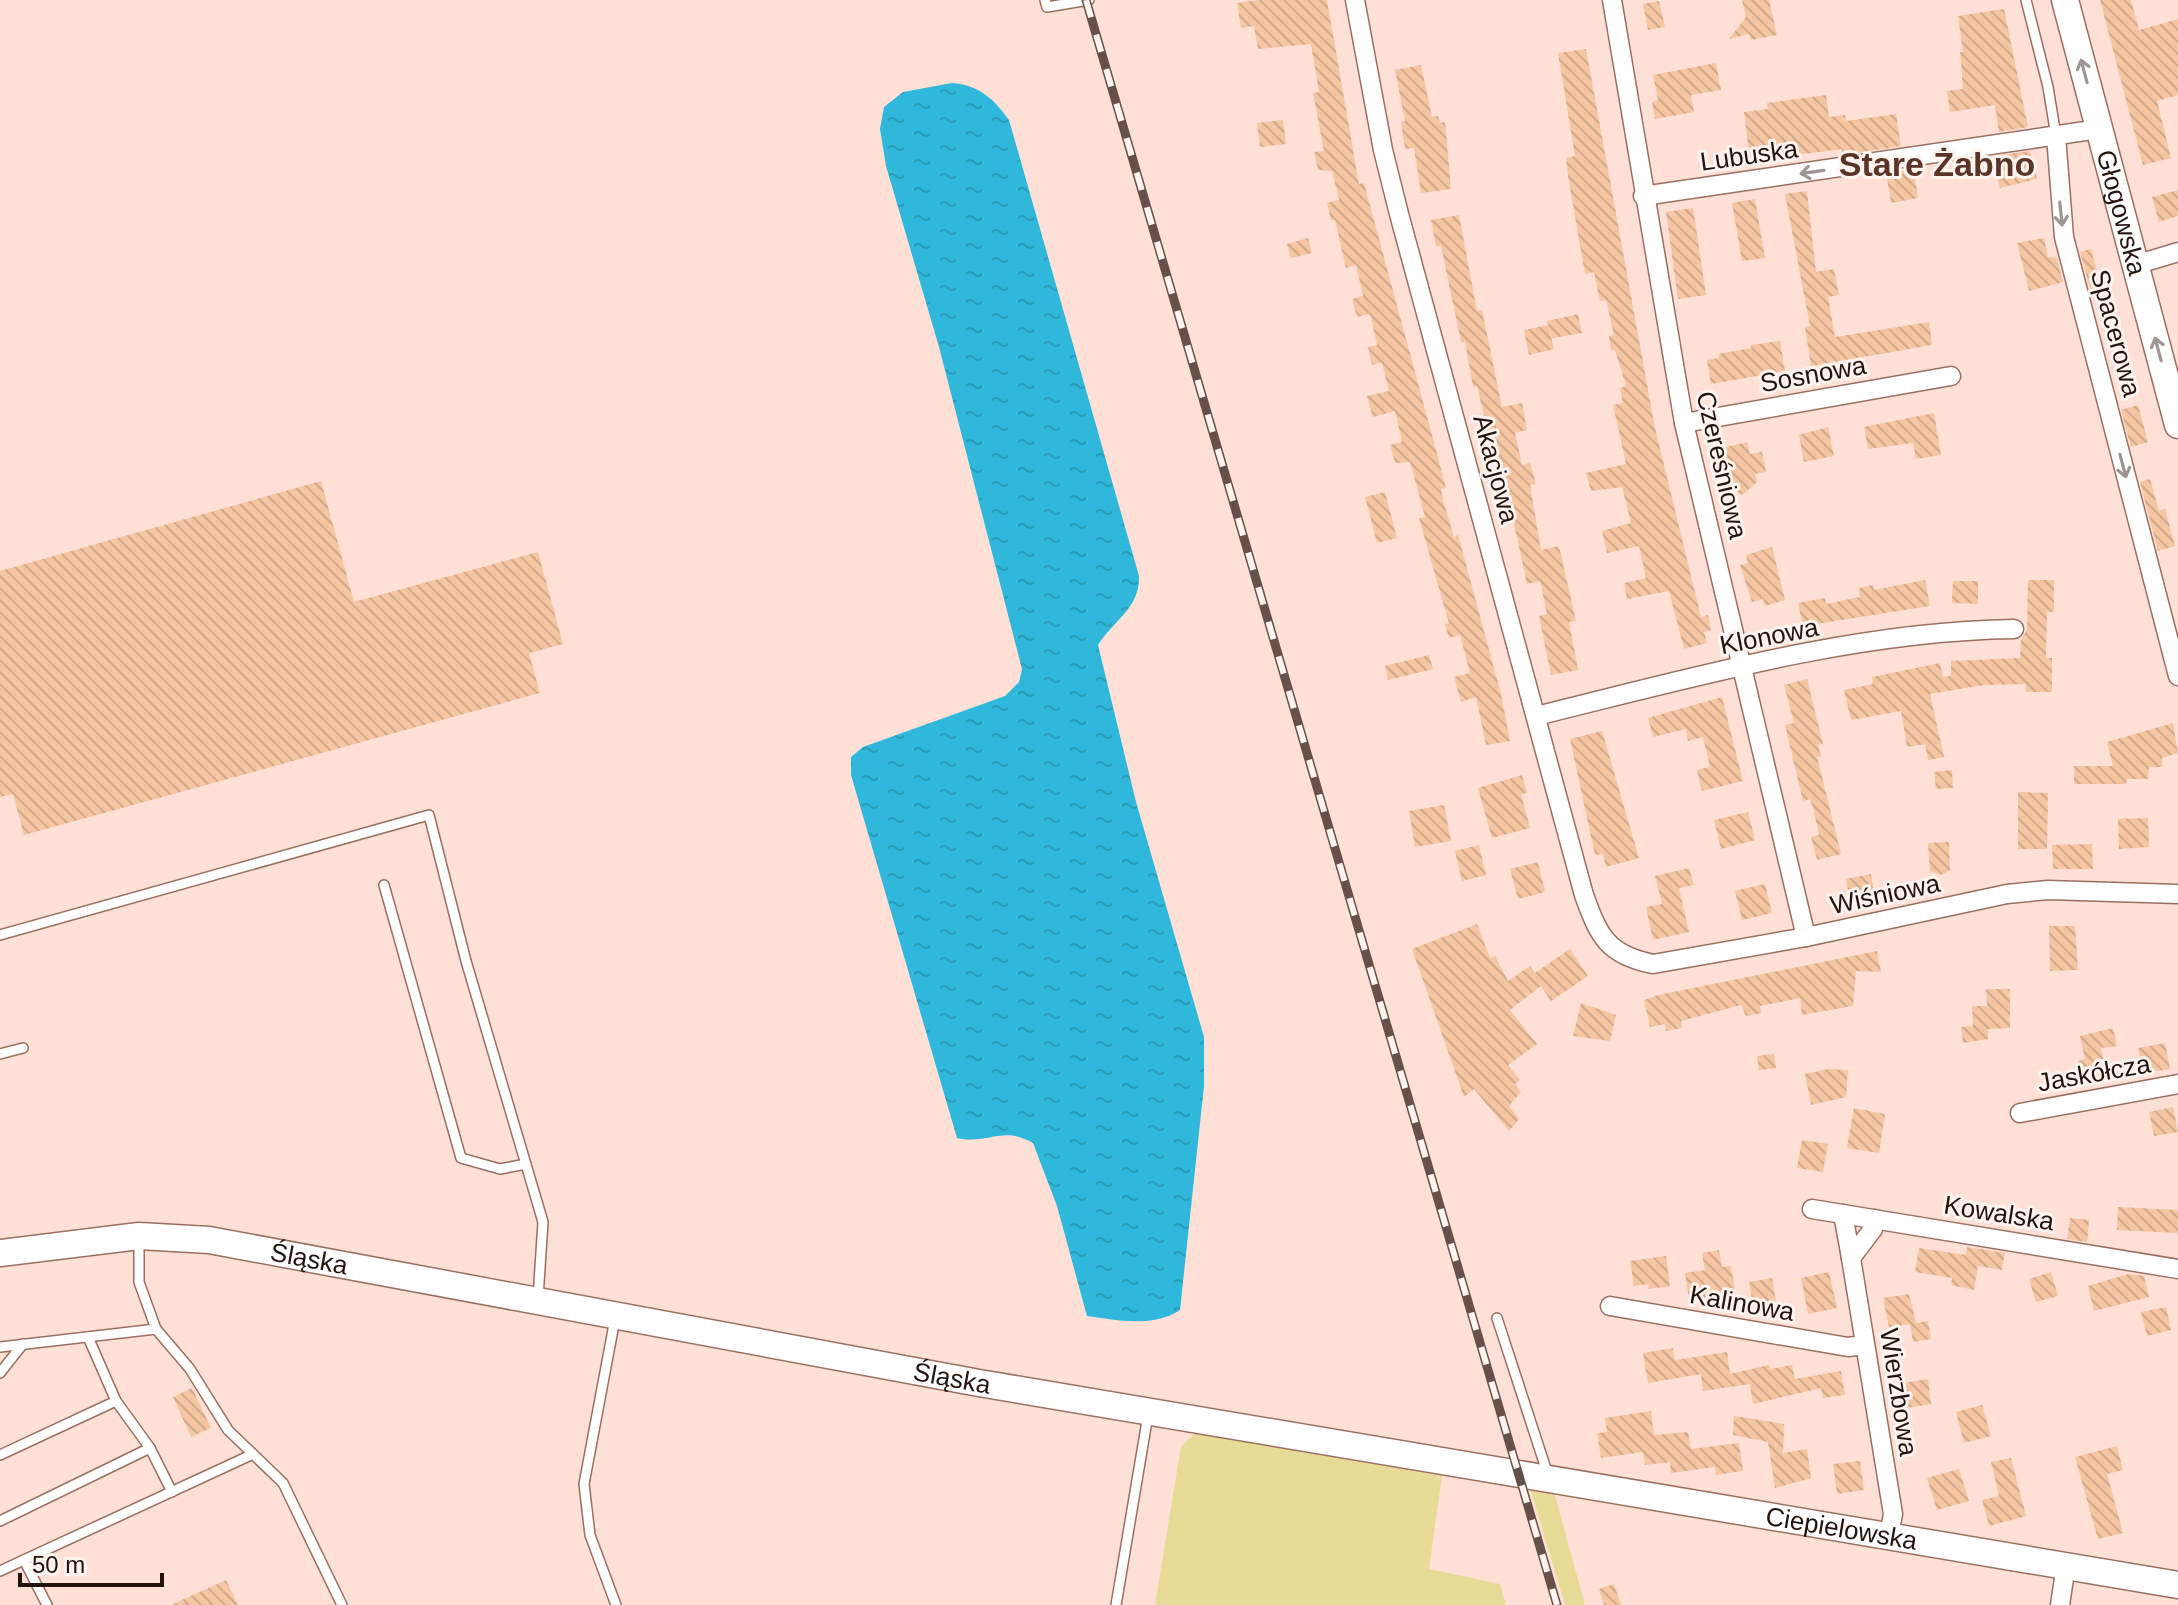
<svg xmlns="http://www.w3.org/2000/svg" width="2178" height="1605" font-family="Arial,sans-serif">
	<style>
		.green { fill: #e7dc97 }
		.water { fill: url(#water-ripples) }
		.building { fill: url(#building-back-hatch) }
		.lines { fill: none; stroke-linecap: round; stroke-linejoin: round }
		.lane-casing { stroke: #9a6f60; stroke-width: 12 }
		.street-casing { stroke: #9a6f60; stroke-width: 21 }
		.secondary-casing { stroke: #9a6f60; stroke-width: 29 }
		.lane { stroke: #fff; stroke-width: 9 }
		.street { stroke: #fff; stroke-width: 18 }
		.secondary { stroke: #fff; stroke-width: 26 }
		.rail-casing { stroke: #66514a; stroke-width: 9 }
		.rail { stroke: #fdf3ef; stroke-width: 6; stroke-dasharray: 18; stroke-linecap: butt }
		.oneway { stroke: #9c9592 }
		.labels { text-anchor: middle; stroke-width: 6; stroke-linejoin: round; paint-order: stroke }
		.street-label { font-size: 26px; fill: #24130d; stroke: #fdf3ef }
		.district-label { font-size: 34px; font-weight: bold; fill: #5a3427; stroke: #fdf3ef }
	</style>
	<defs>
		<pattern id="water-ripples" width="26" height="14" patternUnits="userSpaceOnUse" patternTransform="scale(2)"><rect width="26" height="14" fill="#2fb8db"/><path d="M2 4q2-2 4 0t4 0M15 11q2-2 4 0t4 0" fill="none" stroke="#2a9dbb"/></pattern>
		<pattern id="building-back-hatch" width="6" height="6" patternUnits="userSpaceOnUse" patternTransform="scale(2)"><rect width="6" height="6" fill="#f5c6a1"/><path d="M-1 5l2 2M0 0l6 6M5-1l2 2" fill="none" stroke="#d2a989"/></pattern>
	</defs>
	<rect width="100%" height="100%" fill="#fee0d6"/>
	<g class="green">
		<polygon points="1196,1433 1442,1476 1429,1569 1500,1584 1506,1605 1155,1605 1181,1446"/>
		<polygon points="1528,1482 1554,1492 1585,1605 1565,1605"/>
	</g>
	<path class="water" d="M952,83C979,85 994,99 1009,120L1139,576C1140,608 1114,620 1098,645L1136,802L1204,1037V1086L1180,1310C1153,1328 1117,1320 1087,1316L1057,1206L1033,1143C1002,1125 989,1145 957,1138L851,775V757L863,747L1005,696L1019,682L1022,669L939,347L886,166L880,129L884,107L903,92Z"/>
	<g class="building">
		<polygon points="1259,0 1327,0 1359,184 1364,183 1429,424 1446,488 1441,489 1443,500 1454,537 1458,535 1501,694 1510,741 1486,745 1476,697 1461,702 1454,677 1470,673 1460,635 1449,638 1445,624 1449,623 1419,518 1425,517 1410,462 1395,463 1390,445 1402,442 1395,411 1373,417 1367,396 1389,391 1382,363 1372,365 1368,347 1377,345 1371,317 1369,314 1357,317 1352,299 1363,296 1356,265 1346,268 1335,220 1331,220 1327,203 1339,200 1332,171 1318,170 1314,152 1324,151 1313,93 1319,92 1311,44 1258,49 1254,26 1241,28 1237,3"/>
		<polygon points="1742,0 1769,0 1777,35 1751,40 1749,34 1729,39 1746,17"/>
		<polygon points="2100,0 2131,0 2139,30 2178,19 2178,95 2157,101 2171,158 2143,165"/>
		<polygon points="1659,1 1665,27 1648,30 1643,4"/>
		<polygon points="2004,9 2028,127 1999,132 1995,105 1950,112 1947,91 1963,89 1960,52 1963,52 1958,16"/>
		<polygon points="1586,49 1655,428 1701,617 1708,615 1711,630 1704,632 1707,643 1684,649 1669,591 1627,599 1624,583 1646,578 1639,546 1607,553 1602,531 1631,523 1622,487 1591,491 1586,473 1626,464 1613,405 1623,403 1620,388 1626,386 1615,350 1611,350 1609,336 1614,335 1606,300 1600,301 1594,272 1585,274 1568,176 1566,158 1575,156 1558,53"/>
		<polygon points="1716,63 1721,90 1691,95 1694,112 1655,119 1652,102 1658,100 1653,75"/>
		<polygon points="1421,65 1432,117 1438,116 1440,123 1445,122 1451,189 1421,193 1414,148 1405,149 1401,122 1405,121 1395,70"/>
		<polygon points="1826,95 1829,117 1845,115 1846,121 1896,114 1901,146 1842,155 1842,149 1750,161 1744,112 1768,109 1767,103"/>
		<polygon points="1283,120 1286,144 1260,147 1257,123"/>
		<polygon points="2030,151 2037,179 2000,188 1994,165 2003,163 2002,155"/>
		<polygon points="1904,170 1904,174 1914,173 1918,198 1891,203 1886,172"/>
		<polygon points="2178,190 2178,216 2159,222 2152,197"/>
		<polygon points="1807,191 1816,272 1834,269 1839,295 1828,297 1835,337 1929,322 1932,345 1811,366 1805,328 1810,326 1785,194"/>
		<polygon points="1755,199 1765,258 1742,261 1732,203"/>
		<polygon points="1693,208 1706,295 1678,299 1666,212"/>
		<polygon points="1459,215 1477,311 1482,310 1502,407 1522,403 1527,430 1515,433 1522,465 1530,463 1536,484 1530,485 1541,550 1559,546 1576,621 1569,622 1578,670 1551,675 1539,616 1547,614 1540,581 1527,584 1507,491 1502,492 1477,386 1473,387 1465,342 1461,342 1441,246 1436,246 1431,220"/>
		<polygon points="1308,238 1312,253 1291,258 1287,244"/>
		<polygon points="2044,238 2048,257 2057,258 2063,282 2029,291 2017,243"/>
		<polygon points="2091,249 2104,297 2093,299 2080,252"/>
		<polygon points="1578,314 1582,333 1552,338 1547,321"/>
		<polygon points="1548,325 1554,349 1529,355 1524,330"/>
		<polygon points="1780,341 1785,371 1711,384 1707,360 1719,358 1718,354 1751,348 1751,345"/>
		<polygon points="2138,405 2148,442 2131,447 2121,410"/>
		<polygon points="1934,413 1941,455 1916,459 1913,443 1868,449 1864,427"/>
		<polygon points="1828,427 1834,456 1804,462 1799,435"/>
		<polygon points="1747,442 1750,454 1762,452 1766,472 1755,474 1757,482 1742,495 1731,486 1728,475 1725,476 1722,448"/>
		<polygon points="2150,479 2159,511 2165,509 2175,546 2158,551 2140,482"/>
		<polygon points="321,481 354,602 538,552 563,644 529,653 540,693 24,835 13,794 0,797 0,571"/>
		<polygon points="1385,492 1397,538 1377,543 1365,497"/>
		<polygon points="1772,547 1785,600 1765,606 1763,599 1752,602 1740,565 1748,563 1746,555"/>
		<polygon points="1925,580 1930,606 1803,626 1798,603 1825,598 1826,604 1860,597 1859,588 1873,585 1874,590"/>
		<polygon points="2028,580 2054,580 2054,612 2047,612 2046,658 2052,658 2052,692 2026,692 2026,684 1984,685 1930,694 1944,757 1928,760 1925,744 1907,747 1901,711 1851,720 1844,690 1873,684 1872,677 1940,663 1943,677 1951,676 1951,661 2020,658 2021,639 2027,630"/>
		<polygon points="1953,581 1978,581 1978,604 1952,603"/>
		<polygon points="1429,655 1433,669 1388,680 1385,666"/>
		<polygon points="1807,679 1823,744 1818,745 1821,756 1817,757 1841,854 1817,860 1811,837 1819,835 1813,807 1810,799 1803,801 1785,725 1794,723 1784,685"/>
		<polygon points="1722,697 1743,781 1702,791 1697,770 1710,767 1703,737 1688,741 1686,729 1653,737 1648,718"/>
		<polygon points="2173,723 2178,753 2162,758 2162,767 2149,767 2148,779 2127,779 2126,784 2074,784 2074,766 2113,766 2107,742"/>
		<polygon points="1602,731 1639,858 1606,867 1603,854 1595,855 1570,739"/>
		<polygon points="1952,770 1953,788 1936,789 1934,772"/>
		<polygon points="1522,775 1527,793 1521,794 1530,828 1492,838 1478,788"/>
		<polygon points="2018,792 2048,793 2047,849 2018,849"/>
		<polygon points="1444,805 1451,841 1415,847 1409,811"/>
		<polygon points="1748,812 1755,840 1721,849 1714,820"/>
		<polygon points="2148,818 2149,847 2119,849 2118,819"/>
		<polygon points="1949,842 1950,870 1941,875 1930,871 1928,843"/>
		<polygon points="2092,844 2093,869 2053,869 2052,845"/>
		<polygon points="1479,845 1486,875 1462,881 1455,851"/>
		<polygon points="1538,862 1545,892 1518,899 1510,869"/>
		<polygon points="1689,868 1694,885 1679,888 1689,932 1653,940 1646,907 1662,904 1655,876"/>
		<polygon points="1871,874 1875,897 1850,901 1846,879"/>
		<polygon points="1765,884 1772,913 1742,920 1735,891"/>
		<polygon points="1477,924 1490,958 1495,956 1508,981 1530,966 1535,973 1570,949 1588,976 1551,1001 1541,986 1510,1010 1537,1044 1508,1065 1520,1080 1515,1084 1521,1092 1509,1106 1519,1119 1509,1131 1474,1089 1464,1097 1412,949"/>
		<polygon points="2049,926 2075,926 2078,970 2050,971"/>
		<polygon points="1877,951 1881,972 1856,971 1853,1006 1802,1015 1800,998 1760,1006 1761,1013 1746,1016 1741,1005 1681,1021 1682,1028 1666,1031 1665,1024 1650,1027 1644,1000 1658,995"/>
		<polygon points="1986,989 2010,989 2010,1028 1988,1029 1988,1039 1963,1043 1961,1027 1973,1026 1972,1006 1987,1006"/>
		<polygon points="1581,1003 1616,1015 1610,1041 1573,1036"/>
		<polygon points="2113,1028 2117,1046 2101,1048 2107,1079 2082,1084 2078,1061 2085,1059 2080,1036"/>
		<polygon points="2165,1043 2170,1069 2143,1073 2138,1048"/>
		<polygon points="1774,1054 1776,1068 1759,1070 1757,1056"/>
		<polygon points="1828,1069 1848,1070 1846,1097 1811,1105 1805,1074"/>
		<polygon points="2173,1107 2178,1132 2154,1136 2149,1112"/>
		<polygon points="1854,1108 1885,1114 1879,1153 1847,1148"/>
		<polygon points="1802,1140 1828,1144 1823,1172 1797,1168"/>
		<polygon points="2118,1207 2178,1210 2178,1233 2117,1230"/>
		<polygon points="2070,1218 2089,1220 2087,1242 2067,1239"/>
		<polygon points="1967,1247 2005,1253 2002,1270 1978,1266 1974,1290 1951,1285 1952,1278 1915,1272 1919,1248 1966,1255"/>
		<polygon points="1719,1250 1722,1267 1731,1266 1736,1296 1689,1298 1685,1273 1705,1270 1702,1253"/>
		<polygon points="1666,1256 1670,1286 1649,1289 1648,1284 1634,1286 1630,1261"/>
		<polygon points="1829,1272 1837,1308 1808,1314 1801,1278"/>
		<polygon points="2051,1272 2058,1296 2036,1302 2029,1279"/>
		<polygon points="2128,1274 2144,1276 2149,1297 2094,1311 2088,1286"/>
		<polygon points="1772,1278 1776,1302 1753,1305 1749,1282"/>
		<polygon points="1909,1294 1916,1323 1928,1321 1931,1339 1913,1342 1910,1324 1889,1327 1883,1298"/>
		<polygon points="2166,1307 2171,1330 2147,1336 2141,1312"/>
		<polygon points="1673,1348 1675,1360 1727,1352 1730,1374 1769,1365 1770,1369 1792,1365 1795,1379 1841,1371 1845,1395 1823,1398 1821,1388 1753,1404 1750,1384 1703,1391 1701,1374 1648,1383 1643,1353"/>
		<polygon points="1928,1379 1931,1404 1900,1409 1896,1384"/>
		<polygon points="192,1388 211,1428 191,1437 173,1397"/>
		<polygon points="1982,1405 1991,1436 1964,1443 1956,1412"/>
		<polygon points="1651,1411 1654,1435 1688,1432 1691,1449 1739,1443 1743,1471 1716,1475 1715,1467 1671,1473 1670,1462 1645,1465 1643,1452 1601,1458 1597,1433 1607,1432 1605,1418"/>
		<polygon points="1734,1416 1784,1424 1783,1453 1807,1449 1811,1478 1775,1488 1768,1442 1733,1435"/>
		<polygon points="2117,1446 2123,1470 2107,1474 2123,1533 2098,1539 2075,1457"/>
		<polygon points="2011,1458 2026,1516 1989,1526 1982,1500 1999,1496 1991,1462"/>
		<polygon points="1860,1461 1864,1490 1837,1494 1833,1464"/>
		<polygon points="1959,1469 1969,1501 1937,1510 1927,1478"/>
		<polygon points="226,1580 238,1605 171,1605"/>
		<polygon points="1614,1584 1621,1605 1604,1605 1599,1589"/>
	</g>
	<g class="lines">
		<defs>
			<g id="lane">
				<polyline points="1045,0 1047,7 1089,0"/>
				<polyline points="2026,0 2048,87 2056,136"/>
				<polyline points="384,885 461,1158 500,1169 526,1164"/>
				<polyline points="0,935 429,815 466,961 543,1222 538,1298"/>
				<polyline points="0,1054 23,1048"/>
				<polyline points="139,1240 139,1282 156,1329 190,1369 228,1430 283,1483 342,1605"/>
				<polyline points="1497,1318 1548,1475"/>
				<polyline points="615,1319 584,1484 590,1535 616,1605"/>
				<polyline points="0,1347 156,1329"/>
				<polyline points="0,1373 23,1344"/>
				<polyline points="150,1448 172,1492"/>
				<polyline points="0,1455 116,1401"/>
				<polyline points="0,1521 150,1448 116,1401 88,1337"/>
				<polyline points="24,1560 47,1605"/>
				<polyline points="0,1571 251,1455"/>
				<polyline points="1116,1605 1148,1415"/>
			</g>
			<g id="street">
				<path d="M1355,0L1383,150L1399,214L1584,895C1599,937 1608,955 1653,964L1806,937L2007,894L2048,890L2178,894"/>
				<polyline points="1612,0 1684,423 1806,937"/>
				<polyline points="2056,136 2064,237 2178,676"/>
				<polyline points="1643,196 2099,129"/>
				<polyline points="2135,265 2178,252"/>
				<polyline points="1684,423 1951,376"/>
				<path d="M1536,716C1691,678 1855,631 2014,629"/>
				<polyline points="2020,1113 2178,1084"/>
				<polyline points="1812,1209 2178,1269"/>
				<polyline points="1843,1214 1851,1258 1873,1229 1875,1219"/>
				<polyline points="1851,1258 1893,1514 1889,1535"/>
				<polyline points="1610,1306 1848,1347 1864,1345"/>
				<polyline points="2060,1605 2066,1565"/>
			</g>
			<g id="secondary">
				<path id="s1" d="M2065,0L2178,425"/>
				<path id="s2" d="M0,1253L139,1236L209,1240L979,1383L2178,1585"/>
			</g>
		</defs>
		<use href="#lane" class="lane-casing"/>
		<use href="#street" class="street-casing"/>
		<use href="#secondary" class="secondary-casing"/>
		<use href="#lane" class="lane"/>
		<use href="#street" class="street"/>
		<use href="#secondary" class="secondary"/>
		<defs>
			<polyline id="rail" points="1086,0 1557,1605"/>
		</defs>
		<use href="#rail" class="rail-casing"/>
		<use href="#rail" class="rail"/>
	</g>
	<defs><path id="oneway-shaft" d="M-6 0H5M1.5-3L5.5 0L1.5 3" fill="none" stroke-width="1.6" stroke-linecap="round" stroke-linejoin="round" transform="scale(2)"/></defs>
	<g class="oneway">
		<use href="#oneway-shaft" transform="translate(2084 71) rotate(-105)"/>
		<use href="#oneway-shaft" transform="translate(1812 172) rotate(172)"/>
		<use href="#oneway-shaft" transform="translate(2061 214) rotate(84)"/>
		<use href="#oneway-shaft" transform="translate(2158 349) rotate(-105)"/>
		<use href="#oneway-shaft" transform="translate(2123 466) rotate(75)"/>
	</g>
	<g class="labels">
		<g class="street-label">
			<text transform="translate(1749 155) rotate(-8)" y="9">Lubuska</text>
			<text dy="9" stroke="none"><textPath href="#s1" startOffset="220">Głogowska</textPath></text>
			<text transform="translate(2116 333) rotate(75)" y="9">Spacerowa</text>
			<text transform="translate(1813 374) rotate(-10)" y="9">Sosnowa</text>
			<text transform="translate(1722 465) rotate(77)" y="9">Czereśniowa</text>
			<text transform="translate(1496 469) rotate(75)" y="9">Akacjowa</text>
			<text transform="translate(1769 636) rotate(-11)" y="9">Klonowa</text>
			<text transform="translate(1885 894) rotate(-12)" y="9">Wiśniowa</text>
			<text transform="translate(2094 1073) rotate(-10)" y="9">Jaskółcza</text>
			<text transform="translate(1999 1213) rotate(9)" y="9">Kowalska</text>
			<text dy="9" stroke="none"><textPath href="#s2" startOffset="312">Śląska</textPath></text>
			<text transform="translate(1742 1303) rotate(10)" y="9">Kalinowa</text>
			<text dy="9" stroke="none"><textPath href="#s2" startOffset="966">Śląska</textPath></text>
			<text transform="translate(1899 1392) rotate(81)" y="9">Wierzbowa</text>
			<text dy="9" stroke="none"><textPath href="#s2" startOffset="1868">Ciepielowska</textPath></text>
		</g>
		<g class="district-label">
			<text x="1937" y="176">Stare Żabno</text>
		</g>
	</g>
	<path d="M20 1573v12h142v-12" fill="none" stroke="#24130d" stroke-width="4"/>
	<text x="32" y="1573" font-size="24" fill="#24130d" stroke="#fdf3ef" stroke-width="6" paint-order="stroke">50 m</text>
</svg>
